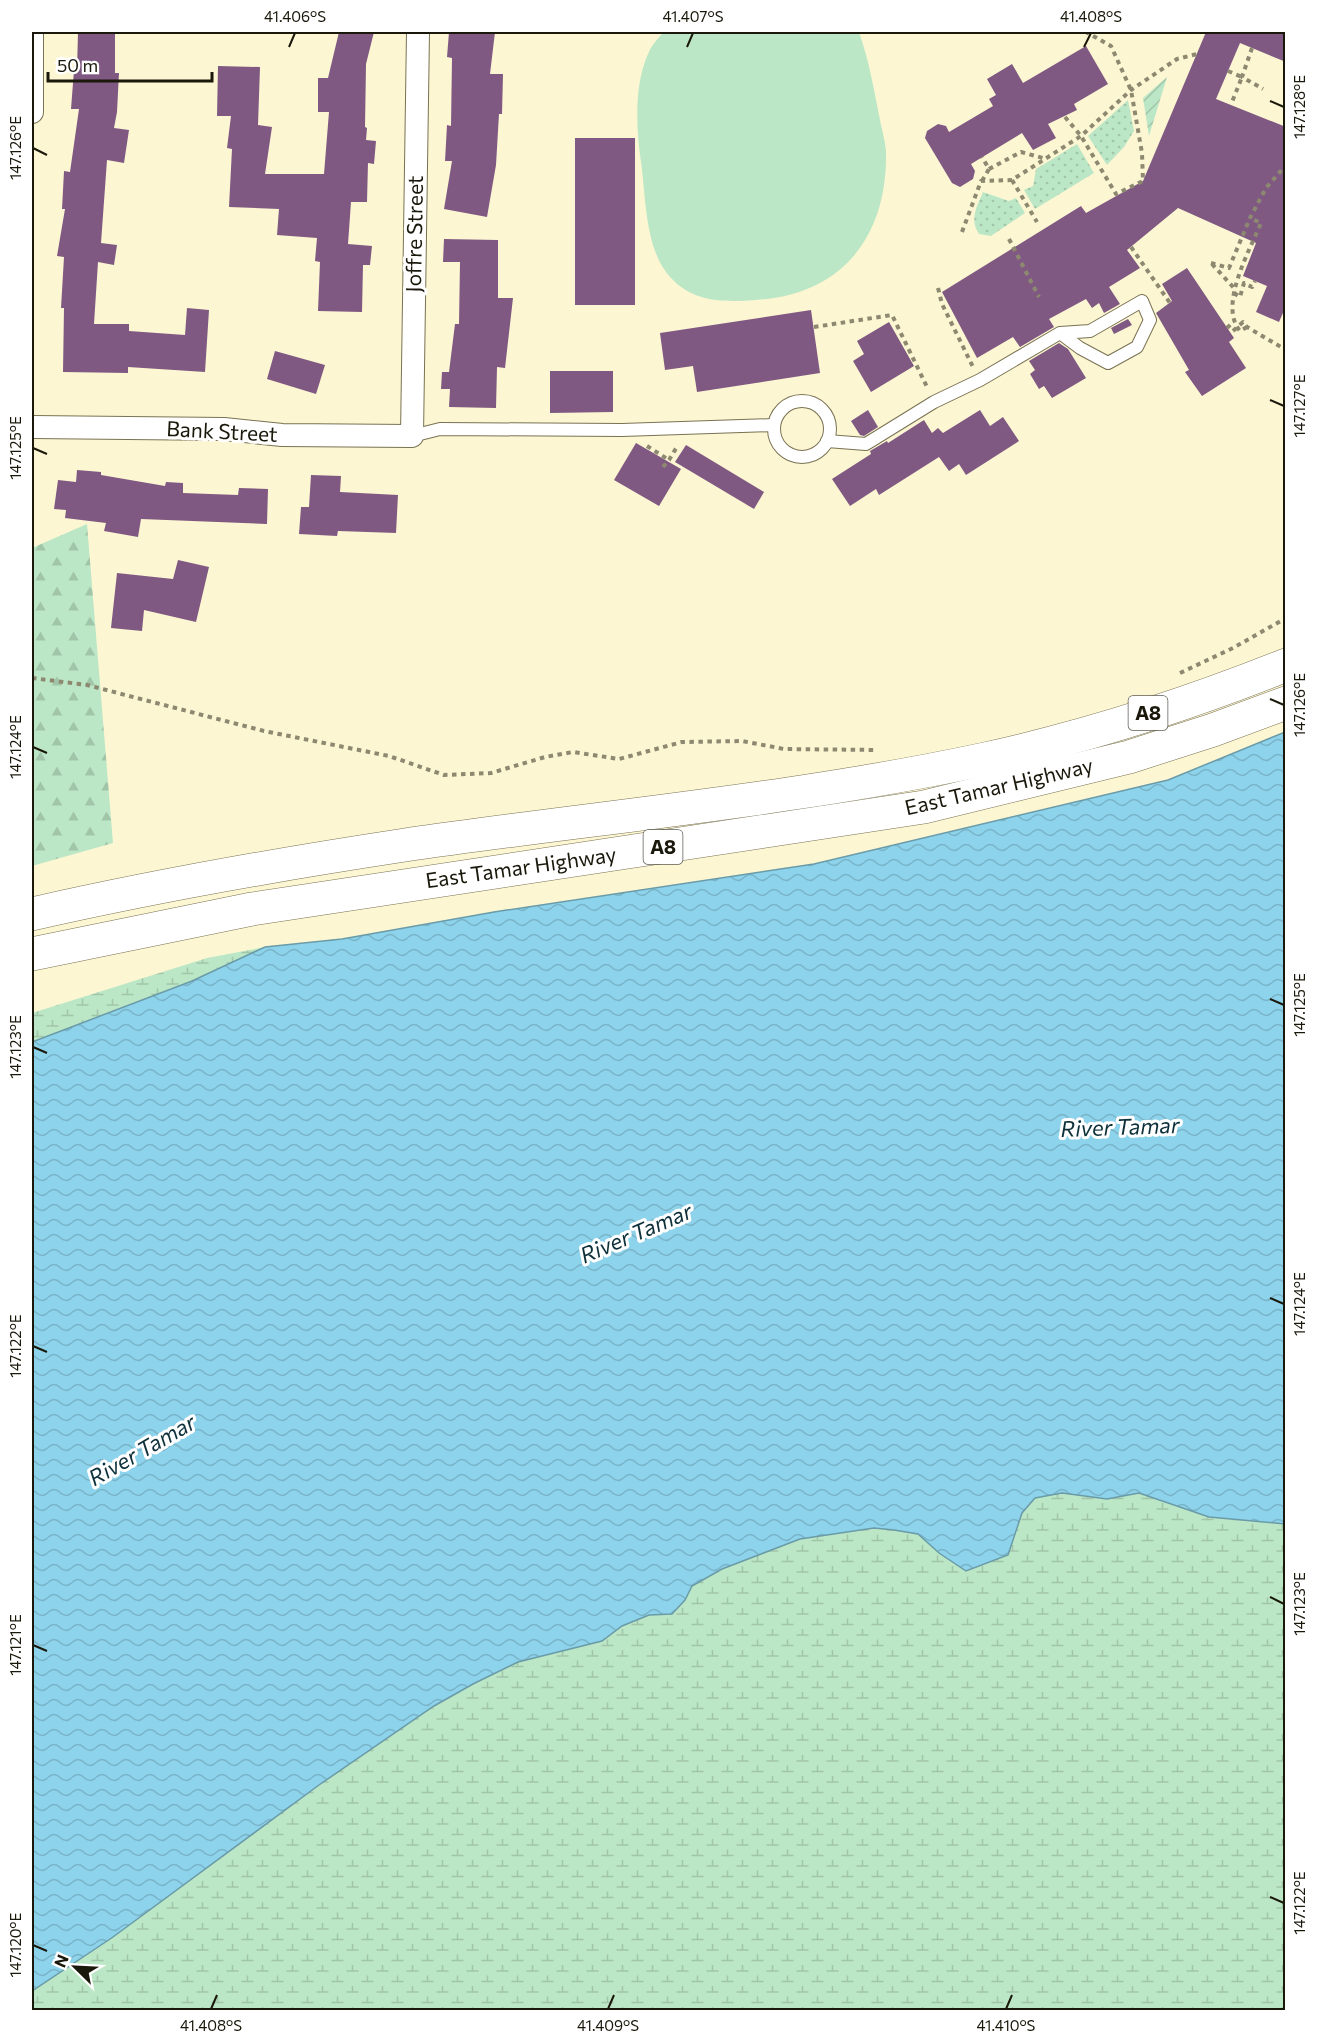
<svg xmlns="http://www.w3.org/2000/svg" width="1317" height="2042" font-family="Commissioner,sans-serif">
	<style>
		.grass { fill: url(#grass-dots) }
		.forest { fill: url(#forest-firs) }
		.wetland { fill: url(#wetland-marsh) }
		.park { fill: #bce7c6 }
		.garden { fill: url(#garden-furrows) }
		.water { fill: url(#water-waves); stroke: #6a9ba8; stroke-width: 1.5 }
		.building { fill: #7f5982 }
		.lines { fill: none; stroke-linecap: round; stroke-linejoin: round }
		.lane-casing { stroke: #797253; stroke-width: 14 }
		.street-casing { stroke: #797253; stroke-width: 24 }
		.highway-casing { stroke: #797253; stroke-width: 34 }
		.path { stroke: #8d8971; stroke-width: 4; stroke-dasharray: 4.5 4.5; stroke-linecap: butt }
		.lane { stroke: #fff; stroke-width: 12 }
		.street { stroke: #fff; stroke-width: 22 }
		.highway { stroke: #fff; stroke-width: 33 }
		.ticks { fill: none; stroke: #1a180b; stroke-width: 2 }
		.labels { text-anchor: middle; stroke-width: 6; stroke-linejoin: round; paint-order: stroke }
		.shield { fill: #fff; stroke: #5f5d54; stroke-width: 1.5 }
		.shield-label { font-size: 20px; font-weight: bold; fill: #1a180b }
		.street-label { font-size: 21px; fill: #1a180b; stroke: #fff }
		.water-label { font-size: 22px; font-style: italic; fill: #0e303b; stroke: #fff }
		.neatline { fill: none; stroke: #1a180b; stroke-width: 2 }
		.ticks-label { font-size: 15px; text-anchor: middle; fill: #1a180b }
	</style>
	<defs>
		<pattern id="grass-dots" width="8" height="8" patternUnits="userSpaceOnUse" patternTransform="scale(1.5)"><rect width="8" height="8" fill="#bce7c6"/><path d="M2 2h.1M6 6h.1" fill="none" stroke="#a1c5a9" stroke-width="1.8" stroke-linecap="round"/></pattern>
		<pattern id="forest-firs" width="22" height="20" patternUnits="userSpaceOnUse" patternTransform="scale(1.5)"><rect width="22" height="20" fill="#bce7c6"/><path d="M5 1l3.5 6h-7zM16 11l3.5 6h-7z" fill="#a1c5a9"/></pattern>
		<pattern id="wetland-marsh" width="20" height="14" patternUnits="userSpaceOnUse" patternTransform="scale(1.5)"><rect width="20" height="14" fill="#bce7c6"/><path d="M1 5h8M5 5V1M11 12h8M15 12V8" fill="none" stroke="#a1c5a9"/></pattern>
		<pattern id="garden-furrows" width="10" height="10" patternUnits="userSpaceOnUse" patternTransform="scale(1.5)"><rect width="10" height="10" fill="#bce7c6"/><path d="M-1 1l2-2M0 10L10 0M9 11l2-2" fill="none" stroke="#a1c5a9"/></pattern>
		<pattern id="water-waves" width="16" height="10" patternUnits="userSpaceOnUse" patternTransform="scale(1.5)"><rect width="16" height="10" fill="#8dd3eb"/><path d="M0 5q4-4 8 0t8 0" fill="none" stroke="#79b4c8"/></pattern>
	</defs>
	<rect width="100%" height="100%" fill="#fdf6d3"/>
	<g class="grass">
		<polygon points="1128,100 1134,131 1124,147 1107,165 1088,136"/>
		<polygon points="1077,144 1094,173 1035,209 1024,190 1033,186 1036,169"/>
		<path d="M983,192L1009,201L1016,198L1025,213L991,236L979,234C969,220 977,206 983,192Z"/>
	</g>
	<polygon class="forest" points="87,524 113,843 32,866 32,548"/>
	<g class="wetland">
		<polygon points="265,947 192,981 32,1042 32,1013 207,958"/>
		<polygon points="1285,1266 1285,2010 32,2010 32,1932 714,1472"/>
	</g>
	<path class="park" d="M664,32H859C869,61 873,85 879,115C881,127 885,139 886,151C888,236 842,295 756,300C725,302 694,303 671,278C645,251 646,198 641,162C636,128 634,85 648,54C651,46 658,38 664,32Z"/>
	<polygon class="garden" points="1167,77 1149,136 1143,98"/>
	<polygon class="water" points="1285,732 1285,1524 1209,1517 1139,1493 1107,1499 1062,1493 1035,1498 1022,1513 1008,1555 966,1571 939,1553 918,1534 894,1530 874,1528 800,1539 722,1569 692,1586 685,1600 672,1614 649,1615 622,1626 602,1641 518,1662 473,1684 434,1706 319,1785 113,1937 32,1991 32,1042 192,981 265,947 342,939 494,912 814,864 1168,780"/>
	<g class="building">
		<polygon points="78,32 115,32 115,73 119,73 117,112 114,128 129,130 124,163 107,160 101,243 117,245 114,265 98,262 94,324 129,324 129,331 185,335 187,308 209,310 205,372 128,367 128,373 63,372 64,308 61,308 64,257 57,256 65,209 62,209 64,171 70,172 79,109 71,109 74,70 77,70"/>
		<polygon points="339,32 374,32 366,64 365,127 367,128 366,140 376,141 374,164 368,163 367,202 351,202 348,244 372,246 370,265 363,265 362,312 318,311 320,262 315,261 317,238 277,235 279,209 229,207 232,149 227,148 231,116 217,116 218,66 260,67 258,125 272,127 265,174 324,174 329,112 318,112 318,78 328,78"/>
		<polygon points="449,32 495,32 490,74 503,74 502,114 499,114 496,165 487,217 444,209 452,161 445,161 447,125 451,126 452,58 447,57"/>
		<polygon points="1206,32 1286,32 1286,62 1240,43 1216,99 1286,127 1286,306 1279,322 1256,312 1267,286 1243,276 1256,243 1178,208 1127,250 1140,268 1109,287 1120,304 1104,313 1099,303 1092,308 1086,299 1049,319 1054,327 1020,347 1013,337 977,358 942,292 1081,206 1086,213 1143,181"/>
		<polygon points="1086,46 1108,84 1074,104 1077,110 1048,124 1056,138 1033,150 1022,133 971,164 975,171 973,179 960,187 952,183 925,138 927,131 938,124 946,126 949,132 993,106 989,99 996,95 987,79 1012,64 1023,83"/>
		<rect x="575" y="138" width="60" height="167"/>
		<polygon points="444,239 498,240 498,298 513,298 505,368 497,367 496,408 449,407 450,389 441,389 442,372 449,372 455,324 459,324 460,262 443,262"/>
		<polygon points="1187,268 1234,338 1229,342 1246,368 1202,396 1185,372 1189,370 1156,313 1172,301 1162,284"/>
		<polygon points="811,310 820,373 697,392 693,366 665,370 660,333"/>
		<polygon points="1128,319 1132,325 1114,334 1111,328"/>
		<polygon points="889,322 914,366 871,392 853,361 864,354 857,341"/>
		<polygon points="1059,343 1068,349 1086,378 1052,398 1044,386 1039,389 1030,374 1035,370 1029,361"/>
		<polygon points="275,351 325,365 316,394 267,379"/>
		<polygon points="550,371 613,371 613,412 550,413"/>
		<polygon points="868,410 878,427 864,436 860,435 851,421"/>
		<polygon points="980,410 990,426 1003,417 1019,441 966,475 959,464 949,471 939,457 879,495 876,489 850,506 832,479 871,454 870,451 887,441 888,443 924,420 932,433 938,428 943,433"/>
		<polygon points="636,443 681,469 659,506 614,480"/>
		<polygon points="686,445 764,492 754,509 675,462"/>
		<polygon points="77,470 101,472 101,475 165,486 166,482 183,483 183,493 238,495 239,488 268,489 267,524 141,519 138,537 104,531 106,523 65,518 66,510 54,509 58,480 76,482"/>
		<polygon points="311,475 341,476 340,492 398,495 396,533 338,531 337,536 299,534 301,507 309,507"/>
		<polygon points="178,560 209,567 196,622 144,610 142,631 111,628 117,573 173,579"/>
	</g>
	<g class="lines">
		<defs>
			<g id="lane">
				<circle cx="802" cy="429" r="28"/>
				<polyline points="412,436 440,429 622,430 774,425"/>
				<polyline points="827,441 866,444 934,402 980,380 1060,333 1090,331 1142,301 1150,320 1137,347 1108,363 1080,348 1060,333"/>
			</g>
			<g id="street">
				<polyline points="32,112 32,32"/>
				<polyline points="32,427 224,429 282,435 412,436 418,32"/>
			</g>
			<g id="highway">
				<path d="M32,914C155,886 280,864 405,845C598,817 794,800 985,759C1085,737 1191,703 1286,665"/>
				<polyline points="32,954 252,909 924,807 1129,757 1213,730 1286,703"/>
			</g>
		</defs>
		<use href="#lane" class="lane-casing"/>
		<use href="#street" class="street-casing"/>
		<use href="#highway" class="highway-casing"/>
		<g class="path">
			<polyline points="1252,48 1242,77 1263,89"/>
			<polyline points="1228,71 1242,77 1232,102"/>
			<polyline points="1065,117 1081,136 1116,194 1143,181 1142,153 1131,90 1111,46 1086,32"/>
			<polyline points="989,169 1021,152 1043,158"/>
			<polyline points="1012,180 1037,222"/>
			<polyline points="982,181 989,169 982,157"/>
			<polyline points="962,232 981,181 1012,180 1081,136 1131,90 1177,59 1197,54"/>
			<polyline points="1009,239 1039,297"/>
			<polyline points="1131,247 1170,303"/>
			<polyline points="1211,263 1229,268 1250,218 1266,188 1286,165"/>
			<polyline points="1212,264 1234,288"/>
			<polyline points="938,288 942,304 973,367"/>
			<polyline points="1234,293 1240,297 1244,283 1252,287 1255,281"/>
			<polyline points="814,327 892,315 928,389"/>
			<path d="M1247,327L1240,331C1218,305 1250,250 1261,223L1250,218"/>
			<polyline points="1227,328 1233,322"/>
			<polyline points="1233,331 1243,322 1247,327 1286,350"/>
			<polyline points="647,446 669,460"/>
			<polyline points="663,467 669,460 678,445"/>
			<polyline points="1180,673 1233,648 1286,618"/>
			<polyline points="32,678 87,685 264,731 389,756 444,775 491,773 545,757 573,752 619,759 682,742 742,741 784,749 877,750"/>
		</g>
		<use href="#lane" class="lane"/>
		<use href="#street" class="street"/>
		<use href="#highway" class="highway"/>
	</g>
	<path class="ticks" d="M289,47L295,33M687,47L693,33M1084,47L1091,33M1270,101L1284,107M33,148L47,155M1270,400L1284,406M33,448L47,454M1270,699L1284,705M33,747L47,753M1270,999L1284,1005M33,1047L47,1053M1270,1298L1284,1304M33,1346L47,1352M1270,1597L1284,1604M33,1645L47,1651M1270,1897L1284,1903M33,1945L47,1951M211,2009L217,1995M608,2009L614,1995M1006,2009L1012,1995"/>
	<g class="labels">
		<g class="shield">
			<rect x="1128.5" y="696" width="39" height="34" rx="4.5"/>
			<rect x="643.5" y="830" width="39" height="34" rx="4.5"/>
		</g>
		<g class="shield-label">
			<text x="1148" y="720">A8</text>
			<text x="663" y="854">A8</text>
		</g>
		<g class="street-label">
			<text transform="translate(415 234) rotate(-89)" y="7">Joffre Street</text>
			<text transform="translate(222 432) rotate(3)" y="7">Bank Street</text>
			<text transform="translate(999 787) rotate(-13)" y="7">East Tamar Highway</text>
			<text transform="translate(521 868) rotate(-8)" y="7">East Tamar Highway</text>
		</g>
		<g class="water-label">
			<text transform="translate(1120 1127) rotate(-2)" y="8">River Tamar</text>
			<text transform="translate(636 1233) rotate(-23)" y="8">River Tamar</text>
			<text transform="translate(142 1450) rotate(-30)" y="8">River Tamar</text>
		</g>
	</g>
	<rect width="1317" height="2042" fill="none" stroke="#ffffff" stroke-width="66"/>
	<g transform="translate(75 1967) rotate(294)" stroke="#ffffff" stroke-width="4.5" paint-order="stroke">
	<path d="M0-4.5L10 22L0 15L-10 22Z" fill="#1a180b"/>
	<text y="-9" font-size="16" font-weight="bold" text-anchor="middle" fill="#1a180b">N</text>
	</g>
	<path d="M48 72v9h164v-9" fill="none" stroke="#1a180b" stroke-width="3"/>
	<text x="57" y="72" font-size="18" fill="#1a180b" stroke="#ffffff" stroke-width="4.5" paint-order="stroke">50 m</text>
	<rect x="33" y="33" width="1251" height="1976" class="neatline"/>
	<g class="ticks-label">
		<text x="295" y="22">41.406°S</text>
		<text x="693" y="22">41.407°S</text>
		<text x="1091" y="22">41.408°S</text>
		<text transform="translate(1300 107) rotate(-90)" y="5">147.128°E</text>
		<text transform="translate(16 148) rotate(-90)" y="5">147.126°E</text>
		<text transform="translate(1300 406) rotate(-90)" y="5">147.127°E</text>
		<text transform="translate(16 448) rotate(-90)" y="5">147.125°E</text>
		<text transform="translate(1300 705) rotate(-90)" y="5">147.126°E</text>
		<text transform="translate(16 747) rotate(-90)" y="5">147.124°E</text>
		<text transform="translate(1300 1005) rotate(-90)" y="5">147.125°E</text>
		<text transform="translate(16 1047) rotate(-90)" y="5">147.123°E</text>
		<text transform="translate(1300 1304) rotate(-90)" y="5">147.124°E</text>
		<text transform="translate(16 1346) rotate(-90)" y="5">147.122°E</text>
		<text transform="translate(1300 1604) rotate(-90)" y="5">147.123°E</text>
		<text transform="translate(16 1645) rotate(-90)" y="5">147.121°E</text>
		<text transform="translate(1300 1903) rotate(-90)" y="5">147.122°E</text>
		<text transform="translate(16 1945) rotate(-90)" y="5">147.120°E</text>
		<text x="211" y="2031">41.408°S</text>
		<text x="608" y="2031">41.409°S</text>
		<text x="1006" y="2031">41.410°S</text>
	</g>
</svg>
